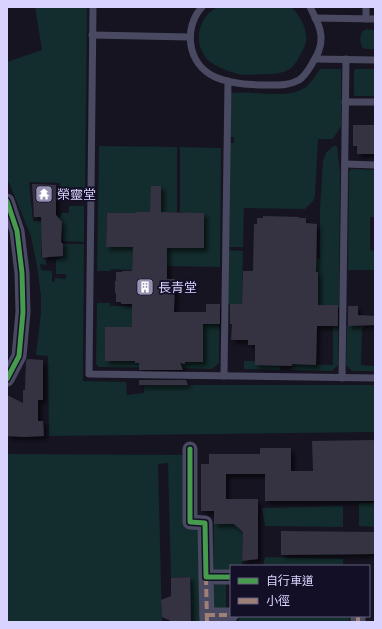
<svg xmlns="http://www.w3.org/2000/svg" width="382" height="629" font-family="'PT Sans','Noto Sans TC',sans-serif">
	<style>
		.green { fill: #132c2d }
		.building { fill: #343243; filter: url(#shadow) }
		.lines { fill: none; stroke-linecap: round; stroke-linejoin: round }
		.lane { stroke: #4a4962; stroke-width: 7 }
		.street { stroke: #4a4962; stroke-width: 15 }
		.quiet { stroke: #9e8076; stroke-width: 4; stroke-dasharray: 8 4; stroke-linecap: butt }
		.cycleway-casing { stroke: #130f26; stroke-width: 8 }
		.cycleway { stroke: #469c4c; stroke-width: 5 }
		.labels { text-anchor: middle; stroke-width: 3.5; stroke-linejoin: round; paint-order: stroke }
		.poi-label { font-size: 13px; fill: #d9d4ff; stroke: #130f26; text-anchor: start }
	</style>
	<defs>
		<filter id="shadow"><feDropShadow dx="3.5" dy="3.5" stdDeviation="2" flood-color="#0009"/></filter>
	</defs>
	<rect width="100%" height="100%" fill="#161421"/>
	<g class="green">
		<path d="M35,7H87L85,198H70V192L59,191L60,183L29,182L33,221L49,222L42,229L41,255L42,258L46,259V265L40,264L41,270L52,271V282H55V278L66,279V274H56V260C64,255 63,253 63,244H84L83,381L126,382L127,395L144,393V385H375V432L49,436L48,356L36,355L41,313V296L37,266L31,236L7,178V62L42,50Z"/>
		<path d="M218,7H291C301,16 311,35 304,48C300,55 295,67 288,70C281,74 273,74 265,74C256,74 245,76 237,74C228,71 217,67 209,61C197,50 196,32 204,19C207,14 212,10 218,7Z"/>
		<polygon points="366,29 375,30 375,49 366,49 362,47 360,39 362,32"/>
		<path d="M320,69H341V126L333,139H318L315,195L313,201L305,209L244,208L243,247H229L230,143H234V137H230L231,93C253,90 289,101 307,86C312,81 316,75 320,69Z"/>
		<polygon points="356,69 375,69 375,96 355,96 354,95 354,70"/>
		<polygon points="99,146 177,147 177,212 137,212 136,213 107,213 106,247 133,247 132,270 111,269 110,271 97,271"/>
		<polygon points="333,146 337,146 340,172 339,307 308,305 317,288 318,288 318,272 315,272 315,259 320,259 320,209 323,161 326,153"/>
		<polygon points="180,147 221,148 220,267 167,266 167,248 204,248 204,215 187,214 187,213 180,212"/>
		<polygon points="351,169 375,170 375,217 370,217 370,250 375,251 375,270 348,270 349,172"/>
		<polygon points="69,206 84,206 84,242 63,241 63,231 55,230 57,220 59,219 62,213 69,213"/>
		<polygon points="229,250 243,251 242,304 229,304 228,305"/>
		<polygon points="97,303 110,303 110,306 132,306 132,327 105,327 105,361 135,361 135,363 149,363 175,368 99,367 96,364"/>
		<path d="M167,322C178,323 210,326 219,323V363L212,369L178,368V363L185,364V362H203V328Z"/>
		<polygon points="336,325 338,325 338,365 332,371 292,370 292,364 333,365 333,326"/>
		<polygon points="347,325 348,326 365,326 362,329 361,365 375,366 375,371 352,371 346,365"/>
		<polygon points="244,361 255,361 255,365 280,365 280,370 244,369"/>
		<polygon points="7,454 186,455 186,526 203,526 204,622 191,622 189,577 171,578 168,463 158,464 162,622 7,622"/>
		<polygon points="359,503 375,503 375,527 359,526"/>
		<polygon points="343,506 343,527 265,526 262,508"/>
		<polygon points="227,517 243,532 242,566 231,566 231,572 213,571 214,524"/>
		<polygon points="265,557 343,559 343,566 263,566"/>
		<polygon points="226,584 226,610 208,610 211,585"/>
		<rect x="239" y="616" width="110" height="6"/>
	</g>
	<g class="building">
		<polygon points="353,125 375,125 375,154 357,154 357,146 353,146"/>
		<polygon points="32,184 56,185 56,215 62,222 61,242 63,244 63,256 49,257 42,258 41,217 34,217"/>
		<polygon points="151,186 161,186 161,212 204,213 204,248 167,248 167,279 175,279 174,312 206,312 206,304 220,304 220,324 203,324 203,362 185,362 185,364 180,363 183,370 139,370 139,363 135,363 135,361 105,361 105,327 132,327 132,304 121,304 121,302 116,302 116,293 115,293 115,281 116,281 116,272 122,272 122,271 132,271 133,247 106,247 107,213 136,213 136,212 150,212"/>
		<polygon points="263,216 299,217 299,218 306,218 306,223 317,224 316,272 318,272 318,305 338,305 338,326 317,326 316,365 292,364 292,366 255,365 255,345 248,345 248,340 231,340 232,324 230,324 230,304 242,304 243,271 253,271 254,224 257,224 257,218 263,218"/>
		<polygon points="348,306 358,306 358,315 375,316 375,325 348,326"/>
		<polygon points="27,359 43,360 43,400 38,400 38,421 43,421 44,436 24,437 7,436 7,395 23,403 23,390 25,390 26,362"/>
		<polygon points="139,380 186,380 188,385 139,385"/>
		<polygon points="375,440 375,501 265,501 265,474 226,474 226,499 258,499 258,559 242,561 243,532 234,524 214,524 214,511 201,511 201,464 209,464 209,454 260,454 260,448 291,448 291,471 313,471 312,441"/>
		<polygon points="281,531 375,532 375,554 281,555"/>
		<polygon points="190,577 191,622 173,622 162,617 161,600 171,596 171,578"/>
	</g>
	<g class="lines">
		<g class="lane">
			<polyline points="93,7 89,374 375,378"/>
			<path d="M202,7C183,28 187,64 215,77C231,84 249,85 266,85C278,85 288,86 299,80C304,77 309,69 312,64C314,59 318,55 319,50C325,34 317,21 310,7"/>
			<polyline points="315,18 375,19"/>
			<polyline points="366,19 366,7"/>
			<polyline points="92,35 190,37"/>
			<polyline points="315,59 375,60"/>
			<polyline points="345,102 375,102"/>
			<polyline points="345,164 375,165"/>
			<polyline points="224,376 228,81"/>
			<polyline points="342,378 346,59"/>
		</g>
		<g class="street">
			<polyline points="7,201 17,231 22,273 23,312 19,356 7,379"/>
			<polyline points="190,449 190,522 205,523 206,577 231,577"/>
			<polyline points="206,577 207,622"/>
			<polyline points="207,615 231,615"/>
			<polyline points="358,622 358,616"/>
		</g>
		<g class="quiet">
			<polyline points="206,577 207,622"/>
			<polyline points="207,615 231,615"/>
			<polyline points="358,622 358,616"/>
		</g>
		<defs>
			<g id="cycleway">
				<polyline points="7,201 17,231 22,273 23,312 19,356 7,379"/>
				<polyline points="190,449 190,522 205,523 206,577 231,577"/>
			</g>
		</defs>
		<use href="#cycleway" class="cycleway-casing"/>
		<use href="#cycleway" class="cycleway"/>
	</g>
	<defs>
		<symbol id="temple-square" viewBox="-11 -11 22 22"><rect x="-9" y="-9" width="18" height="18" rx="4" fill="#9591b1" stroke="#130f26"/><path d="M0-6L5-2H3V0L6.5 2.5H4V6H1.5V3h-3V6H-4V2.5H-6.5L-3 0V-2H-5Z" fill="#fff"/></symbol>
		<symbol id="building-square" viewBox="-11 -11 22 22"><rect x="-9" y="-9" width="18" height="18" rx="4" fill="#9591b1" stroke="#130f26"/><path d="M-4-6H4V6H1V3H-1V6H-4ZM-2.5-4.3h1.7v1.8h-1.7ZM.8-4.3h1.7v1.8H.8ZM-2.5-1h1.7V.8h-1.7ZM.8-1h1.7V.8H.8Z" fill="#fff"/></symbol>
	</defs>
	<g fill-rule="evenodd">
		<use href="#temple-square" x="34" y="184" width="20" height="20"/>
		<use href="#building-square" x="135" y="277" width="20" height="20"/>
	</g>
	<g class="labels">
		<g class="poi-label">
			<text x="57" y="199">榮靈堂</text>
			<text x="158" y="292">長青堂</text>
		</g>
	</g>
	<rect width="382" height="629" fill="none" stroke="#d9d4ff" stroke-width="16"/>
	<rect x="230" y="565" width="140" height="52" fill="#130f26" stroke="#625e7d"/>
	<rect x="238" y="578" width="20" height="6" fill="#469c4c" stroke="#625e7d"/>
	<text x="266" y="585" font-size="12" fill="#d9d4ff">自行車道</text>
	<rect x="238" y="598" width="20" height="6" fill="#9e8076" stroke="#625e7d"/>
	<text x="266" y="605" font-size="12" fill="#d9d4ff">小徑</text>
</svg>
